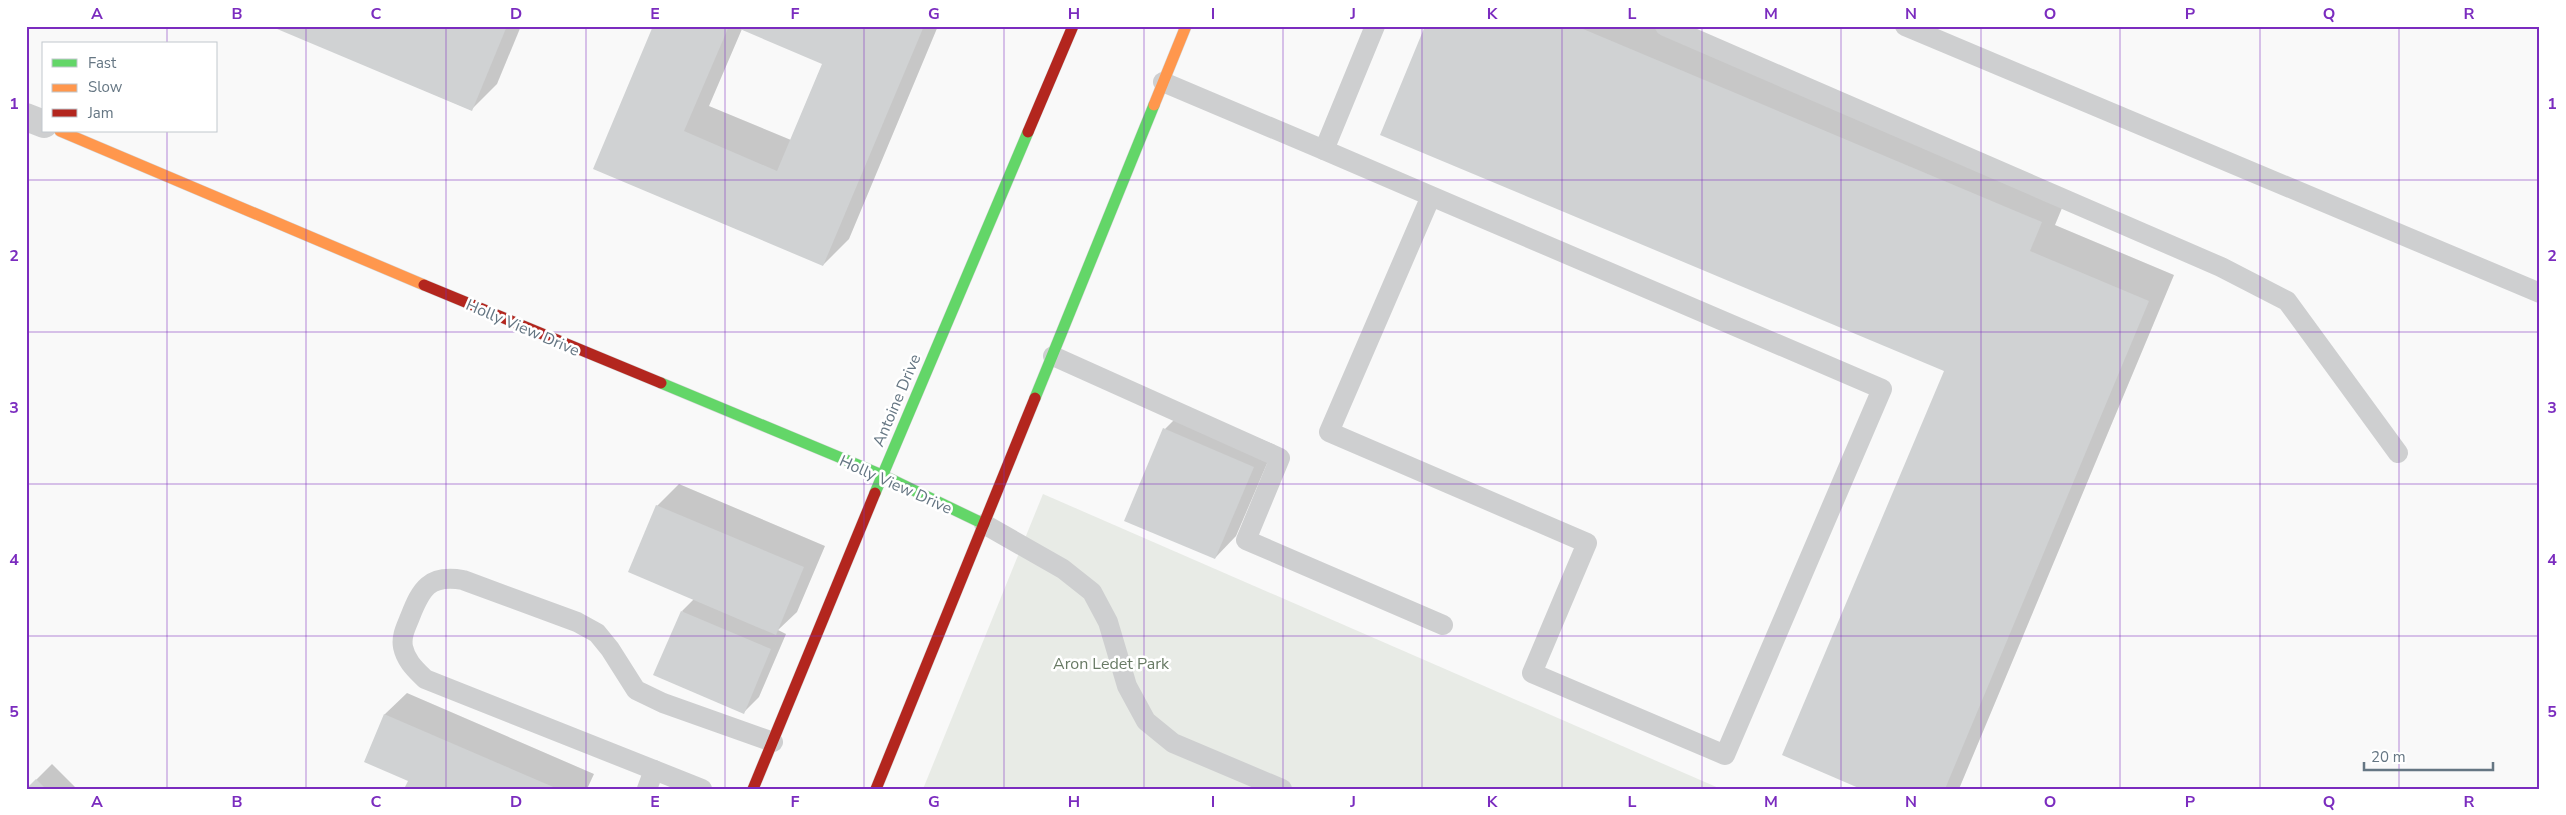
<svg xmlns="http://www.w3.org/2000/svg" width="2566" height="815" font-family="'Nunito Sans',sans-serif">
	<style>
		.green { fill: #e8ebe6 }
		.shadow { fill: #0003; fill-rule: evenodd }
		.building { fill: #d0d2d3 }
		.lines { fill: none; stroke-linecap: round; stroke-linejoin: round }
		.fast-casing { stroke: #d5d6d7; stroke-width: 12 }
		.slow-casing { stroke: #d5d6d7; stroke-width: 12 }
		.jam-casing { stroke: #d5d6d7; stroke-width: 12 }
		.lane { stroke: #cecfd0; stroke-width: 20 }
		.street { stroke: #cecfd0; stroke-width: 28 }
		.fast { stroke: #63d668; stroke-width: 11 }
		.slow { stroke: #ff974d; stroke-width: 11 }
		.jam { stroke: #b3261e; stroke-width: 11 }
		.grid { fill: none; stroke: #7b2cbf; stroke-width: 1; stroke-opacity: 0.55 }
		.labels { text-anchor: middle; stroke-width: 5; stroke-linejoin: round; paint-order: stroke }
		.street-label { font-size: 16px; fill: #657683; stroke: #fff }
		.park-label { font-size: 16px; fill: #687a64; stroke: #fff }
		.neatline { fill: none; stroke: #7b2cbf; stroke-width: 2 }
		.grid-label { font-size: 16px; text-anchor: middle; font-weight: bold; fill: #7b2cbf }
	</style>
	<rect width="100%" height="100%" fill="#f9f9f9"/>
	<polygon class="green" points="1043,494 1721,789 923,789"/>
	<g class="shadow">
		<polygon points="273,26 521,26 497,84 471,110"/>
		<path d="M655,26H938L849,239L823,265L595,169ZM742,29L823,63L791,140L709,106Z"/>
		<polygon points="1427,26 1663,26 2067,196 2055,225 2174,275 1959,789 1865,789 1945,371"/>
		<polygon points="1186,408 1275,445 1236,536 1215,558 1165,429"/>
		<polygon points="679,484 825,546 797,612 778,630 786,634 759,697 744,712 682,611 694,599 630,571 657,506"/>
		<polygon points="407,693 594,774 587,789 406,789 409,780 365,761 385,714"/>
		<polygon points="52,764 77,789 27,789"/>
	</g>
	<g class="building">
		<polygon points="270,26 507,26 472,111"/>
		<polygon points="653,26 729,26 684,131 777,171 822,64 733,26 924,26 823,266 593,169"/>
		<polygon points="1425,26 1576,26 2042,222 2030,251 2149,301 1945,789 1861,789 1782,755 1944,371 1380,135"/>
		<polygon points="1163,428 1254,467 1215,559 1124,521"/>
		<polygon points="656,505 804,567 776,635 628,572"/>
		<polygon points="681,611 771,649 744,714 653,675"/>
		<polygon points="384,714 558,789 404,789 408,781 364,762"/>
		<polygon points="36,779 46,789 26,789"/>
	</g>
	<g class="lines">
		<defs>
			<g id="fast">
				<polyline points="661,383 882,475 984,524"/>
				<polyline points="1035,398 1154,105"/>
				<polyline points="875,493 1028,132"/>
			</g>
			<g id="slow">
				<polyline points="1154,105 1186,26"/>
				<polyline points="60,131 424,285"/>
			</g>
			<g id="jam">
				<polyline points="1028,132 1073,26"/>
				<polyline points="424,285 661,383"/>
				<polyline points="753,789 875,493"/>
				<polyline points="876,789 1035,398"/>
			</g>
		</defs>
		<use href="#fast" class="fast-casing"/>
		<use href="#slow" class="slow-casing"/>
		<use href="#jam" class="jam-casing"/>
		<g class="lane">
			<polyline points="1665,26 2221,267 2287,301 2398,453"/>
			<polyline points="1905,26 2540,293"/>
			<polyline points="1163,82 1324,150 1375,26"/>
			<polyline points="1324,150 1431,196 1329,432 1587,543 1532,673 1725,755 1882,389 1431,196"/>
			<polyline points="1053,356 1280,458 1246,540 1443,625"/>
			<polyline points="984,524 1063,569 1092,592 1108,622 1127,686 1146,721 1173,743 1282,789"/>
			<polyline points="647,789 654,770"/>
			<path d="M702,789L425,679C415,669 406,661 403,647C401,636 406,627 410,617C421,589 429,574 463,580L577,622L597,633L610,649L636,690L663,703L773,742"/>
		</g>
		<polyline class="street" points="26,117 44,124"/>
		<use href="#fast" class="fast"/>
		<use href="#slow" class="slow"/>
		<use href="#jam" class="jam"/>
	</g>
	<path class="grid" d="M167,26V44M306,26V789M446,26V789M586,26V789M725,26V789M864,26V789M1004,26V789M1144,26V789M1283,26V789M1422,26V789M1562,26V789M1702,26V789M1841,26V789M1981,26V789M2120,26V789M2260,26V789M2399,26V789M167,131V789M26,180H2540M26,332H2540M26,484H2540M26,636H2540"/>
	<g class="labels">
		<g class="street-label">
			<text transform="translate(523 327) rotate(23)" y="6">Holly View Drive</text>
			<text transform="translate(896 400) rotate(-67)" y="6">Antoine Drive</text>
			<text transform="translate(896 484) rotate(24)" y="6">Holly View Drive</text>
		</g>
		<g class="park-label">
			<text x="1111" y="669">Aron Ledet Park</text>
		</g>
	</g>
	<rect width="2566" height="815" fill="none" stroke="#ffffff" stroke-width="55"/>
	<rect x="42" y="42" width="175" height="90" fill="#ffffff" stroke="#c1c8cd"/>
	<rect x="52" y="59" width="25" height="8" fill="#63d668" stroke="#c1c8cd"/>
	<text x="88" y="68" font-size="15" fill="#657683">Fast</text>
	<rect x="52" y="84" width="25" height="8" fill="#ff974d" stroke="#c1c8cd"/>
	<text x="88" y="92" font-size="15" fill="#657683">Slow</text>
	<rect x="52" y="109" width="25" height="8" fill="#b3261e" stroke="#c1c8cd"/>
	<text x="88" y="118" font-size="15" fill="#657683">Jam</text>
	<path d="M2364 762v8h129v-8" fill="none" stroke="#657683" stroke-width="2.5"/>
	<text x="2371" y="762" font-size="15" fill="#657683" stroke="#ffffff" stroke-width="4" paint-order="stroke">20 m</text>
	<rect x="28" y="28" width="2510" height="760" class="neatline"/>
	<g class="grid-label">
		<text x="97" y="19">A</text>
		<text x="237" y="19">B</text>
		<text x="376" y="19">C</text>
		<text x="516" y="19">D</text>
		<text x="655" y="19">E</text>
		<text x="795" y="19">F</text>
		<text x="934" y="19">G</text>
		<text x="1074" y="19">H</text>
		<text x="1213" y="19">I</text>
		<text x="1353" y="19">J</text>
		<text x="1492" y="19">K</text>
		<text x="1632" y="19">L</text>
		<text x="1771" y="19">M</text>
		<text x="1911" y="19">N</text>
		<text x="2050" y="19">O</text>
		<text x="2190" y="19">P</text>
		<text x="2329" y="19">Q</text>
		<text x="2469" y="19">R</text>
		<text x="14" y="109">1</text>
		<text x="2552" y="109">1</text>
		<text x="14" y="261">2</text>
		<text x="2552" y="261">2</text>
		<text x="14" y="413">3</text>
		<text x="2552" y="413">3</text>
		<text x="14" y="565">4</text>
		<text x="2552" y="565">4</text>
		<text x="14" y="717">5</text>
		<text x="2552" y="717">5</text>
		<text x="97" y="807">A</text>
		<text x="237" y="807">B</text>
		<text x="376" y="807">C</text>
		<text x="516" y="807">D</text>
		<text x="655" y="807">E</text>
		<text x="795" y="807">F</text>
		<text x="934" y="807">G</text>
		<text x="1074" y="807">H</text>
		<text x="1213" y="807">I</text>
		<text x="1353" y="807">J</text>
		<text x="1492" y="807">K</text>
		<text x="1632" y="807">L</text>
		<text x="1771" y="807">M</text>
		<text x="1911" y="807">N</text>
		<text x="2050" y="807">O</text>
		<text x="2190" y="807">P</text>
		<text x="2329" y="807">Q</text>
		<text x="2469" y="807">R</text>
	</g>
</svg>
